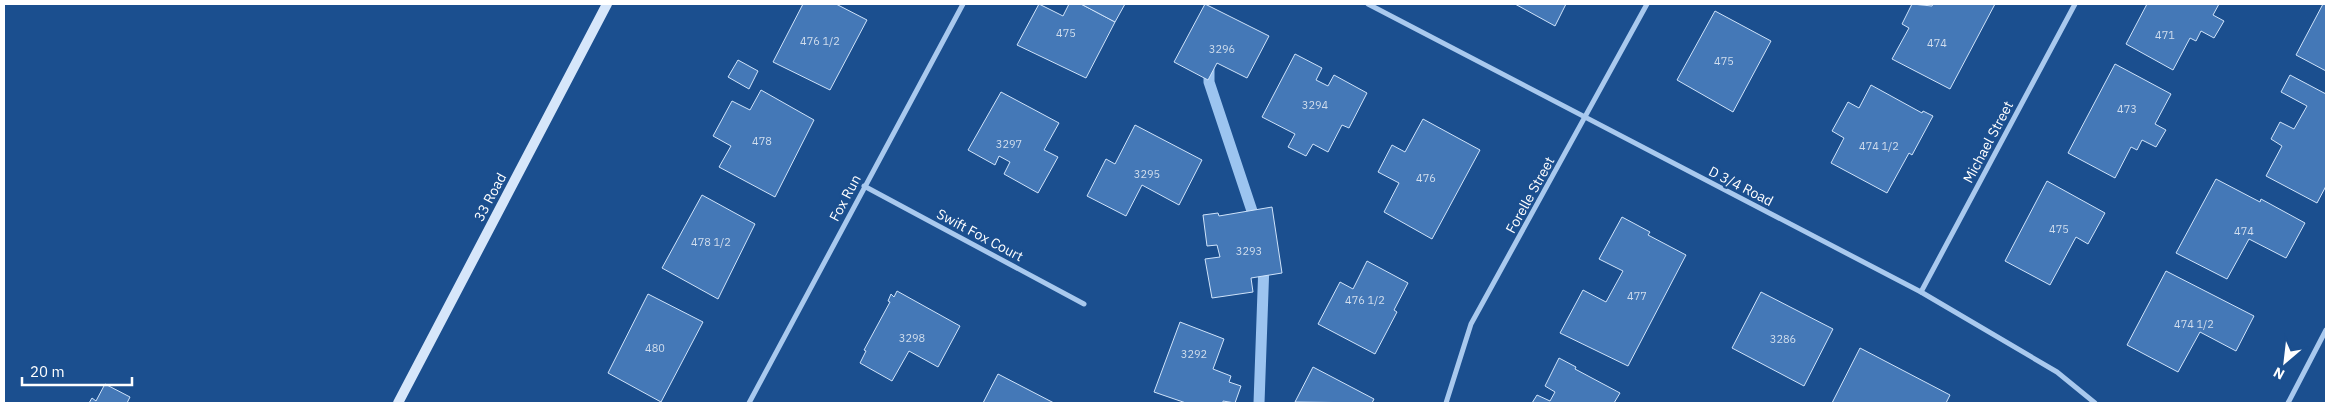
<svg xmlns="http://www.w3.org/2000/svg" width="2330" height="407" font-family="'IBM Plex Sans',sans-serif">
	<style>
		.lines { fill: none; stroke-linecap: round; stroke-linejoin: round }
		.stream { stroke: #9cc4f0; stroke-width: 11 }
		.building { fill: #4478b7; stroke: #cfe3fa }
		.minor { stroke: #a9c9ee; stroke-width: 5 }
		.secondary { stroke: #d6e6fa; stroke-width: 10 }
		.labels { text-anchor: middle; stroke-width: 5; stroke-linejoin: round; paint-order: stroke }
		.number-label { font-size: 11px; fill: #d0dded }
		.street-label { font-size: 14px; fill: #fff; stroke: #1b4f8f }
	</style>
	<rect width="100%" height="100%" fill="#1b4f8f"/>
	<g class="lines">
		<g class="stream">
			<polyline points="1209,64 1209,82 1256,223"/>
			<polyline points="1259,403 1264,263"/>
		</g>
	</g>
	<g class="building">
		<polygon points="803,4 836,4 867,20 830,90 773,62"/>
		<polygon points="1039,4 1063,16 1069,4 1081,4 1115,22 1086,78 1017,45"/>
		<polygon points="1081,4 1125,4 1115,22"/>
		<polygon points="1205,4 1269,36 1247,78 1217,63 1208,80 1174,62"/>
		<polygon points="1515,4 1566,4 1555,26"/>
		<polygon points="1912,4 1932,6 1933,4 1995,4 1950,89 1892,59 1909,28 1902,24"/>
		<polygon points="2147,4 2219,4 2213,15 2224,21 2214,38 2201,31 2196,41 2190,38 2173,70 2126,44"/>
		<polygon points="2323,4 2326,4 2326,71 2296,55"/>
		<polygon points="1715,11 1771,41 1733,112 1677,80"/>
		<polygon points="1295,54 1322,68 1316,80 1328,86 1334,75 1367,93 1349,128 1342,125 1328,152 1313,144 1306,156 1288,147 1295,134 1262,117"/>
		<polygon points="738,60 758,71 749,89 728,77"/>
		<polygon points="2115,64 2171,94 2155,124 2166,130 2156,147 2142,140 2137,150 2131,147 2115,178 2068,153"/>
		<polygon points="2290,75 2326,94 2326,186 2317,203 2266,176 2282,146 2271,139 2280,122 2294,129 2307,106 2281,92"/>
		<polygon points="1871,85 1922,113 1923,111 1933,116 1912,155 1909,153 1887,193 1831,163 1844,138 1832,131 1848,102 1859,108"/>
		<polygon points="761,90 814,120 775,197 719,167 731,146 713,136 732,101 750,110"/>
		<polygon points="1001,92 1059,123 1044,150 1058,157 1038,193 1004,174 1010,162 999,156 995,165 968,150"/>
		<polygon points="1423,119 1480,150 1432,239 1384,212 1399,183 1378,172 1392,145 1405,152"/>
		<polygon points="1135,125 1202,160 1179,205 1142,185 1126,216 1087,196 1106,159 1115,164"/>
		<polygon points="2216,179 2260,202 2261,199 2305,223 2286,258 2249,239 2227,279 2176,253"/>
		<polygon points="2047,181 2105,213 2088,244 2076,237 2050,285 2005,261"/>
		<polygon points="702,195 755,224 718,299 662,268"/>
		<polygon points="1272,207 1282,273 1251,278 1253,292 1212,298 1205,259 1220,257 1217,245 1207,246 1203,215 1218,213 1219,216"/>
		<polygon points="1622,217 1650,232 1648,235 1686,255 1628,366 1560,333 1583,290 1606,302 1623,271 1599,259"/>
		<polygon points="1367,261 1408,283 1394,310 1397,312 1375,354 1318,324 1340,282 1353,289"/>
		<polygon points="2166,271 2254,316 2236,351 2200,332 2178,372 2127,345"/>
		<polygon points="897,291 960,326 938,367 909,351 892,381 860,363 866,351 864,350 890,302 888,301 891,294 894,297"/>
		<polygon points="1761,292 1833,329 1804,386 1732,348"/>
		<polygon points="648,294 703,322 661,402 608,373"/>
		<polygon points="1180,322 1224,339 1213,369 1231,376 1229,382 1241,386 1235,403 1223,401 1223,403 1186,403 1154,392"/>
		<polygon points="1860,348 1950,395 1946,403 1832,403"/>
		<polygon points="1559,358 1576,367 1575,369 1620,393 1614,403 1532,403 1537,395 1550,401 1555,392 1545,386"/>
		<polygon points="1313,367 1374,399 1372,403 1295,402"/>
		<polygon points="998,374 1054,403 983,403"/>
		<polygon points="105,384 130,397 127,403 89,403 92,398 96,401"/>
	</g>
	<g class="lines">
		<g class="minor">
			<polyline points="1368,4 1921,292 2057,372 2095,403"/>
			<polyline points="864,186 1084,304"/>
			<polyline points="1921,292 2075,4"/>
			<polyline points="749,403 963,4"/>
			<polyline points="1446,403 1471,324 1647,4"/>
			<polyline points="2288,403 2326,330"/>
		</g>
		<polyline class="secondary" points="398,403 607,4"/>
	</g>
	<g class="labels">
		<g class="number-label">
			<text x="1066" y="37">475</text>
			<text x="2165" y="39">471</text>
			<text x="820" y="45">476 1/2</text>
			<text x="1937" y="47">474</text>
			<text x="1222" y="53">3296</text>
			<text x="1724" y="65">475</text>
			<text x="1315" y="109">3294</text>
			<text x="2127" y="113">473</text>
			<text x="762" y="145">478</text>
			<text x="1009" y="148">3297</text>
			<text x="1879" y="150">474 1/2</text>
			<text x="1147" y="178">3295</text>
			<text x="1426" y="182">476</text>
			<text x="2059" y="233">475</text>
			<text x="2244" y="235">474</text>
			<text x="711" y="246">478 1/2</text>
			<text x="1249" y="255">3293</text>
			<text x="1637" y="300">477</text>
			<text x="1365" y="304">476 1/2</text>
			<text x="2194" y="328">474 1/2</text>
			<text x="912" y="342">3298</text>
			<text x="1783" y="343">3286</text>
			<text x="655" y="352">480</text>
			<text x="1194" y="358">3292</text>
		</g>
		<g class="street-label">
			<text transform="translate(1988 142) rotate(-62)" y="5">Michael Street</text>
			<text transform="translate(1741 186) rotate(27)" y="5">D 3/4 Road</text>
			<text transform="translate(1530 195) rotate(-61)" y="5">Forelle Street</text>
			<text transform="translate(490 197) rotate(-62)" y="5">33 Road</text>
			<text transform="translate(845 198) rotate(-62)" y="5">Fox Run</text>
			<text transform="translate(980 235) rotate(28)" y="5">Swift Fox Court</text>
		</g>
	</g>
	<rect width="2330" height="407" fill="none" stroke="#ffffff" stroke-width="10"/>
	<g transform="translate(2285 362) rotate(208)" stroke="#1b4f8f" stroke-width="4" paint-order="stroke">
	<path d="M0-4L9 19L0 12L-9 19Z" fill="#ffffff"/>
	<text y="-8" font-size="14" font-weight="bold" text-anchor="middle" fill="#ffffff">N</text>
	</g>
	<path d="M22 377v8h110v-8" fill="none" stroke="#ffffff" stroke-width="2.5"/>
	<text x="30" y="377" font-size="15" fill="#ffffff" stroke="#1b4f8f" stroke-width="4" paint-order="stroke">20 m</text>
</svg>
